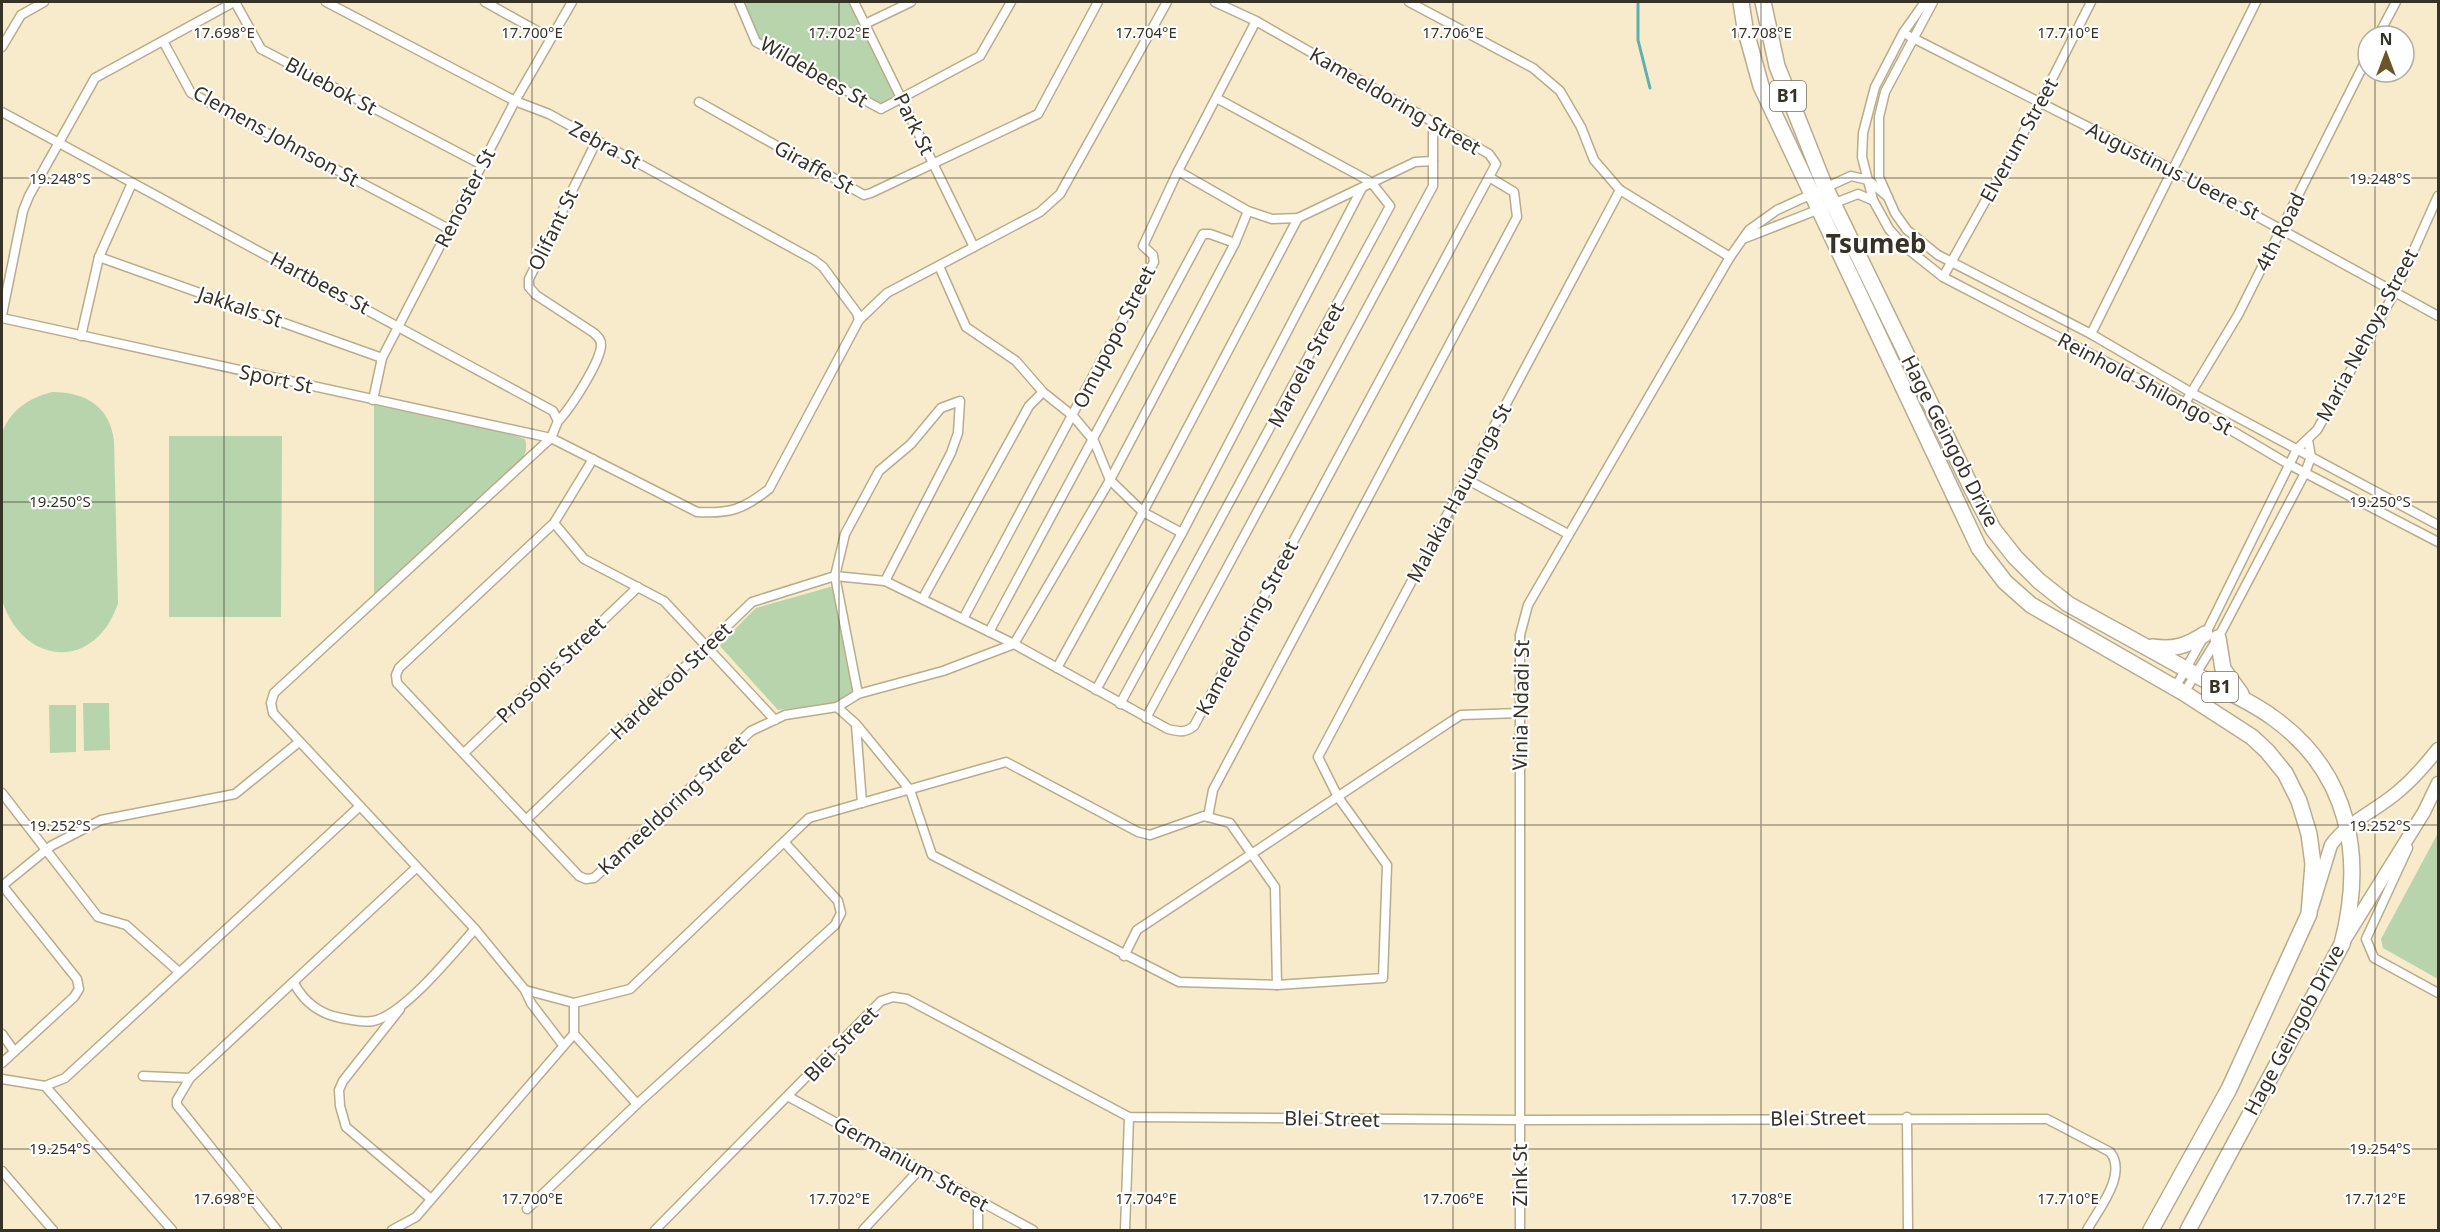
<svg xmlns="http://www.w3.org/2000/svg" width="2440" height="1232" font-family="'Noto Sans',sans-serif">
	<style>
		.green { fill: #b7d4ad }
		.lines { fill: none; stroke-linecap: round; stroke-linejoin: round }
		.stream { stroke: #60afaf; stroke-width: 3 }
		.street-casing { stroke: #b8ac8e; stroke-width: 11 }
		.secondary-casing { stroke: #b8ac8e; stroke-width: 15 }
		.highway-casing { stroke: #b8ac8e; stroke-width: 18 }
		.street { stroke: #fff; stroke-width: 8 }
		.secondary { stroke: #fff; stroke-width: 12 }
		.highway { stroke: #fff; stroke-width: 15 }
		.ticks { fill: none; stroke: #373226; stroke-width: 1.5; stroke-opacity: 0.45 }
		.labels { text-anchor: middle; stroke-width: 4.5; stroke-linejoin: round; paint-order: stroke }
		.shield { fill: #fff; stroke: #737067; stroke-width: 1.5 }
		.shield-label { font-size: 18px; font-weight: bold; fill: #373226 }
		.street-label { font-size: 20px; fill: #373226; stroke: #fff }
		.district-label { font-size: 26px; font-weight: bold; fill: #373226; stroke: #fff }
		.ticks-label { font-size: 15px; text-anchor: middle; fill: #373226; stroke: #fff; stroke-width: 4.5; stroke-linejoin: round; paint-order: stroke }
	</style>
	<rect width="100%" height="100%" fill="#f8ebcb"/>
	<g class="green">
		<polygon points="739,2 854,2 902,99 881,109 756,42"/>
		<path d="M52,392C86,392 110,407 114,441L118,603C96,671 23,667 2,600V433C10,410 29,398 52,392Z"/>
		<path d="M374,405L510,434L525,439C528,450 525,455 518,464L374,597Z"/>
		<polygon points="169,436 282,436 281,617 169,617"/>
		<polygon points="837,585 857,688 837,703 778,710 719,645 756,608"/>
		<polygon points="83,703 109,703 110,750 84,751"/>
		<polygon points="49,705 76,705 76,752 50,753"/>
		<polygon points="2438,833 2438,979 2383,948 2381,939"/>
	</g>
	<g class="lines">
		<polyline class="stream" points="1638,2 1638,40 1650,88"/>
		<defs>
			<g id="street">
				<polyline points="235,2 261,49 482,165"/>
				<polyline points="326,2 515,101 549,114 814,260 823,267 857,313 859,320"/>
				<polyline points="485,2 550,38"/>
				<polyline points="739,2 756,42 881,109 980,56 1011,2"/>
				<polyline points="854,2 974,247"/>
				<polyline points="1409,2 1533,68 1560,91 1581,127 1594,160 1620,190 1730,257"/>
				<polyline points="1925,2 1903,33 1875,87 1863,133 1862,157 1873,200 1889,229 1904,246 1943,277 2185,403 2290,465 2438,542"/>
				<polyline points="1933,2 1885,92 1879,117 1879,177 1895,213 1907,230 1938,255 2091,334 2192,393 2438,525"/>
				<polyline points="865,24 911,2"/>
				<polyline points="1909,36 2173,170 2438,316"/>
				<polyline points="2378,36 2396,2"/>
				<polyline points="163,41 191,93 449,229"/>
				<polyline points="2,47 21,15 44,2"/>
				<polyline points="699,102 864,195 871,193 1038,114 1098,2"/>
				<polyline points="2,112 553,411 558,421 551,438 274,693 271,703 273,713 475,929 525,990 574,1003 630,989 809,818 1006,762 1138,832 1150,835 1204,816 1230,823 1275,887 1277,985"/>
				<polyline points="1178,171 1248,211 1272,219 1298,218 1415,162 1433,161"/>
				<polyline points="1743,239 1858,194 1872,200"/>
				<polyline points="99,257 382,358"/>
				<polyline points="939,266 966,327 1016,361 1043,392 1073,416 1094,441 1110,480 1143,512 1182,533"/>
				<polyline points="1943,277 2040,103 2091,2"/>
				<polyline points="2,315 23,211 29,196 95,78 234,2"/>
				<path d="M2,318L551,438L697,512C730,514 744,509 769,489L859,320L887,293L1040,212L1060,194L1167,2"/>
				<polyline points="2091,334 2256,2"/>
				<polyline points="81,336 99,257 132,183"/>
				<polyline points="373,400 382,358 515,101 572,2"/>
				<polyline points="2185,403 2238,315 2368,56"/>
				<path d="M558,421C570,409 601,361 601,345C601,339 598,337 594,333L536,295L529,287V279L597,140"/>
				<path d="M593,459L554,523L399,668L396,675L397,683L579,876L586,879L594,878L751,731L785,715L837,707L858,694L943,671L1014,644L1168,729C1180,732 1185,733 1194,726L1496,164L1489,154L1256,21L1215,2"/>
				<polyline points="1466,479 1568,534"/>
				<polyline points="554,523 584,559 664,601 775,720"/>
				<polyline points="923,598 1029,406 1043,392"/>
				<polyline points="963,619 1154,262 1153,255 1143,246 1178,171 1256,21"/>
				<polyline points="989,632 1203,234 1210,234 1235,243"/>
				<polyline points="1057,668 1143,512 1298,218"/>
				<polyline points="2175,688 2208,629 2297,449 2317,430 2395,292 2438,196"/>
				<polyline points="1096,690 1182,533 1362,188"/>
				<polyline points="2184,693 2218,638 2305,473 2311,457 2308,440"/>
				<polyline points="858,694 835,576 845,534 879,471 911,444 941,408 960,401 958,433 951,453 885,581"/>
				<polyline points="1120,704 1390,206 1371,182 1218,99"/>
				<polyline points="837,707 856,724 910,790 932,855 1179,982 1277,985 1383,978 1387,865 1338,797 1318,757 1620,190"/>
				<polyline points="1146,718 1433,186 1433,124"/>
				<polyline points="856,725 862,803"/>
				<polyline points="464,753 638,587"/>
				<polyline points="2,793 98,917 126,925 179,972"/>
				<polyline points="1208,817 1213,790 1517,217 1514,192 1489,177"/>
				<polyline points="526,820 752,602 835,576 885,581 1014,644 1110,480 1235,243 1248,211"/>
				<polyline points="2408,848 2366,939 2374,958 2438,993"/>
				<polyline points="2,885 77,979 79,989 74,997 2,1063"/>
				<polyline points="2,886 51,846 101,820 235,794 299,742"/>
				<polyline points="1124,956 1137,930 1450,722 1461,715 1520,713"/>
				<path d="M294,983C304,1002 320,1014 341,1018C352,1020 362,1023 373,1021C404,1015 453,953 475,929"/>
				<polyline points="525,990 531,1003 563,1045"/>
				<polyline points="574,1003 574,1034 637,1104"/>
				<polyline points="400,1009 343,1081 339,1090 340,1106 346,1127 431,1199"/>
				<polyline points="2,1034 14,1051"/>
				<polyline points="143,1076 190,1078 417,867"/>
				<polyline points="190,1078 177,1100 177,1105 277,1230"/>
				<polyline points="2,1079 45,1086 172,1230"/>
				<polyline points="45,1086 65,1078 360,806"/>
				<polyline points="789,1097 1033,1230"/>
				<polyline points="1907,1117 1908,1230"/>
				<polyline points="2,1171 53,1230"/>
				<polyline points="527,1209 637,1104 835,925 841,913 838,901 785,843"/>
				<polyline points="392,1230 416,1217 574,1034"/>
				<path d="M655,1230L881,1001L893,997L907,999L1129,1117L1520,1120L2047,1119L2110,1152C2128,1174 2098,1210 2087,1230"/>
				<polyline points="863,1230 920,1169"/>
				<polyline points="978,1230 978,1200"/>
				<polyline points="1125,1230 1129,1117"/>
				<polyline points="1520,1230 1520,635 1528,605 1730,257 1749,230 1777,210 1851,176 1868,180 1888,197"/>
			</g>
			<g id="secondary">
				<path d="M2312,907L2331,845C2348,821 2378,810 2400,790C2414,778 2427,763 2438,749"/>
				<polyline points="2345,939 2424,812 2438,783"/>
			</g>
			<g id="highway">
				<polyline points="1741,2 1745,28 1761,86 1979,548 2005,582 2031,605 2184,693 2252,737 2267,751 2285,773 2299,801 2309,834 2313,864 2309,914 2229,1089 2151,1230"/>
				<path d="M1763,2L1777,66L1825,187L1973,491L1993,529L2015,557L2039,581L2068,604C2111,628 2154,651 2196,675C2221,689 2249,700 2272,717C2350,772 2365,857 2342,944L2188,1230"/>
				<polyline points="2218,638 2223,669 2241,694"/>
				<path d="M2152,647C2175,650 2186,646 2205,634"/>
			</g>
		</defs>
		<use href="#street" class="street-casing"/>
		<use href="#secondary" class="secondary-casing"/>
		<use href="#highway" class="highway-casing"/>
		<use href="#street" class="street"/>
		<use href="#secondary" class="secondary"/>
		<use href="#highway" class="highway"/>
	</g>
	<path class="ticks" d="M224,2V1230M532,2V1230M839,2V1230M1146,2V1230M1453,2V1230M1761,2V1230M2068,2V1230M2375,2V36M2375,72V1230M2,178H2438M2,502H2438M2,825H2438M2,1149H2438"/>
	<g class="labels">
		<g class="shield">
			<rect x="1770" y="81" width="36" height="30" rx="4.5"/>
			<rect x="2202" y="672" width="36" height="30" rx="4.5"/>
		</g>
		<g class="shield-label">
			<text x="1788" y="102">B1</text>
			<text x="2220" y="693">B1</text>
		</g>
		<g class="street-label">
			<text transform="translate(814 72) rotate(30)" y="7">Wildebees St</text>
			<text transform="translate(331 86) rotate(28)" y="7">Bluebok St</text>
			<text transform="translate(1395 101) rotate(30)" y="7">Kameeldoring Street</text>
			<text transform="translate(914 124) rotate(64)" y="7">Park St</text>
			<text transform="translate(276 136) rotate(29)" y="7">Clemens Johnson St</text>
			<text transform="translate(2019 140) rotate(-61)" y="7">Elverum Street</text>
			<text transform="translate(605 145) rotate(28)" y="7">Zebra St</text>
			<text transform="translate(814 167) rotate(29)" y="7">Giraffe St</text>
			<text transform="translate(2173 171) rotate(27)" y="7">Augustinus Ueere St</text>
			<text transform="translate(465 198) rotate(-63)" y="7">Renoster St</text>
			<text transform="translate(553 230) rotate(-64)" y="7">Olifant St</text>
			<text transform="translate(2280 232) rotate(-63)" y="7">4th Road</text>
			<text transform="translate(320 283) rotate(28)" y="7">Hartbees St</text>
			<text transform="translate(240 307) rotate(19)" y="7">Jakkals St</text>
			<text transform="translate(2367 335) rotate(-62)" y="7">Maria Nehoya Street</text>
			<text transform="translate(1114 337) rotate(-63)" y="7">Omupopo Street</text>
			<text transform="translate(1306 365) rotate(-62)" y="7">Maroela Street</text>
			<text transform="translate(276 379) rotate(12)" y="7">Sport St</text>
			<text transform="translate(2145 384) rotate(28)" y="7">Reinhold Shilongo St</text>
			<text transform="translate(1950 441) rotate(63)" y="7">Hage Geingob Drive</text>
			<text transform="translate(1459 493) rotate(-62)" y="7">Malakia Hauuanga St</text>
			<text transform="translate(1247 628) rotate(-62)" y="7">Kameeldoring Street</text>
			<text transform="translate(551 670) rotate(-44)" y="7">Prosopis Street</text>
			<text transform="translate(671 681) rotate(-44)" y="7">Hardekool Street</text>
			<text transform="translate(1521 705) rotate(-89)" y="7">Vinia Ndadi St</text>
			<text transform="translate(672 805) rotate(-43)" y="7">Kameeldoring Street</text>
			<text transform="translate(2294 1030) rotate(-62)" y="7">Hage Geingob Drive</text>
			<text transform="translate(841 1044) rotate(-46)" y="7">Blei Street</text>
			<text transform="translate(1818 1118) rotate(-1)" y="7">Blei Street</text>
			<text transform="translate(1332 1119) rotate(1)" y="7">Blei Street</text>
			<text transform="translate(911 1164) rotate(29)" y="7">Germanium Street</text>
			<text transform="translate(1520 1175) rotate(-90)" y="7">Zink St</text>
		</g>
		<g class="district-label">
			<text x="1876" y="253">Tsumeb</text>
		</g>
	</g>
	<g class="ticks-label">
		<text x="224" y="38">17.698°E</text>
		<text x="532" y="38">17.700°E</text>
		<text x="839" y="38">17.702°E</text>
		<text x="1146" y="38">17.704°E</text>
		<text x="1453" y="38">17.706°E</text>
		<text x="1761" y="38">17.708°E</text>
		<text x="2068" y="38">17.710°E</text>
		<text x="60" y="184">19.248°S</text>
		<text x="2380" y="184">19.248°S</text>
		<text x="60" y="507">19.250°S</text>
		<text x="2380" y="507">19.250°S</text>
		<text x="60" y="831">19.252°S</text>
		<text x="2380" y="831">19.252°S</text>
		<text x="60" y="1154">19.254°S</text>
		<text x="2380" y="1154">19.254°S</text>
		<text x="224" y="1204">17.698°E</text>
		<text x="532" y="1204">17.700°E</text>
		<text x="839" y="1204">17.702°E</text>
		<text x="1146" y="1204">17.704°E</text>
		<text x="1453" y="1204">17.706°E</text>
		<text x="1761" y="1204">17.708°E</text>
		<text x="2068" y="1204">17.710°E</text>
		<text x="2375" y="1204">17.712°E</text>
	</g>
	<rect width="2440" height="1232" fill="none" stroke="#373226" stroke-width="6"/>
	<g transform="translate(2386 54)"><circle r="28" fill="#ffffff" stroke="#afada8" stroke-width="1.5"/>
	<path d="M0-4.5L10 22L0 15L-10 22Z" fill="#6d5525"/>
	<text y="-9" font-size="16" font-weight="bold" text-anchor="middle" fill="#373226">N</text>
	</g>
</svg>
